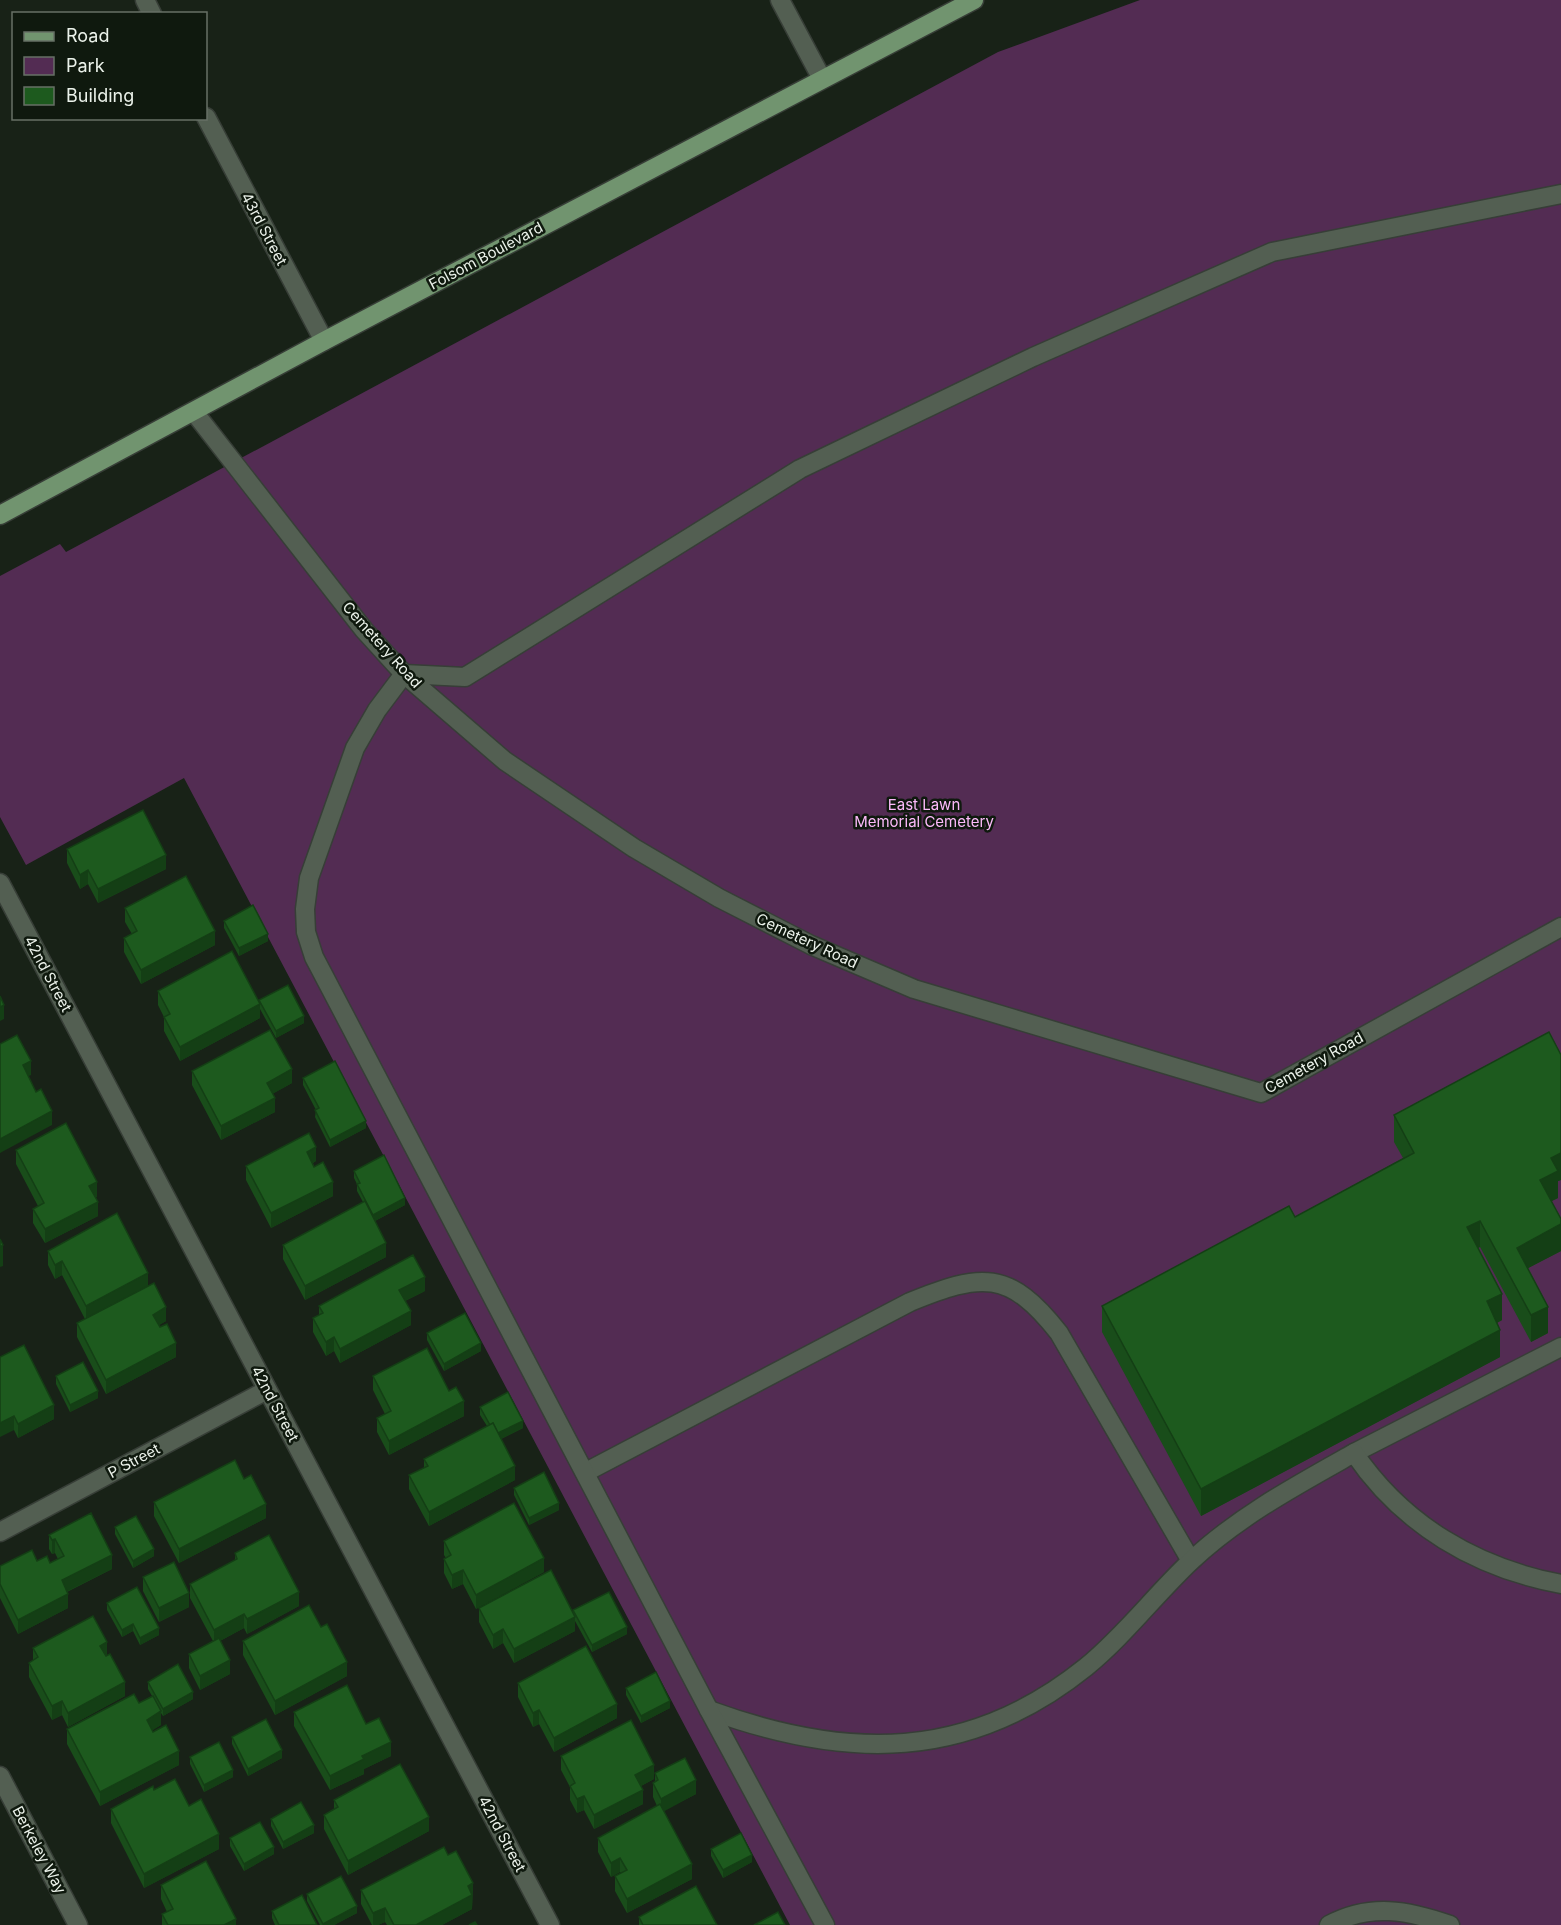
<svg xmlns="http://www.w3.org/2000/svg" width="1561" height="1925" font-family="Inter,sans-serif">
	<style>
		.green { fill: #532c53 }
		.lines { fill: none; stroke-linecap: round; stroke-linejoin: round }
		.lane-casing { stroke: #373e37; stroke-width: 21 }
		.street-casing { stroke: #373e37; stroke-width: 21 }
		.primary-casing { stroke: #373e37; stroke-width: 21 }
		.lane { stroke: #535f52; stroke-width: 18 }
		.street { stroke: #535f52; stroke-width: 18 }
		.primary { stroke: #71946f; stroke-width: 18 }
		.wall { fill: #194d1a }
		.shaded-wall { fill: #143f15 }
		.building { fill: #1d5a1e; stroke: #143f15; stroke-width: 1.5 }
		.labels { text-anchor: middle; stroke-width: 5; stroke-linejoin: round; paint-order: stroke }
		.street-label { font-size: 15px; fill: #ebf2ea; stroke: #0f190e }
		.park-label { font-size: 15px; fill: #fcbafa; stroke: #0f190e }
	</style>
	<rect width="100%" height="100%" fill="#182217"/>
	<polygon class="green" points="1140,0 1561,0 1561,1925 790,1925 184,778 26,865 0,817 0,576 60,544 66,552 998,52"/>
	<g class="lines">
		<defs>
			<g id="lane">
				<polyline points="194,412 364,630 404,674 505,761 634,848 719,898 811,945 914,989 1261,1093 1561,927"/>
				<polyline points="1354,1453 1561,1347"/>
				<path d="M586,1472L910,1302C981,1273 1009,1269 1059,1333L1191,1561"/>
				<path d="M709,1710C846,1760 968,1762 1086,1667C1125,1635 1155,1595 1191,1561C1239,1516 1297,1485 1354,1453C1403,1525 1476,1568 1561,1584"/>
				<polyline points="825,1925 709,1710 314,957 306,932 305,909 309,878 355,748 377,710 404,674 465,677 800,469 1033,357 1272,252 1561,194"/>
				<path d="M1329,1925C1370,1903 1408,1910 1450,1925"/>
			</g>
			<g id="street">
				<polyline points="145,0 152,14"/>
				<polyline points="780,0 822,79"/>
				<polyline points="206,117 324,341"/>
				<polyline points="0,883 550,1925"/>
				<polyline points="0,1532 267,1390"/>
				<polyline points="0,1776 78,1925"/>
			</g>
			<polyline id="primary" points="0,515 324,341 974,0"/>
		</defs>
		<use href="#lane" class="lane-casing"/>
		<use href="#street" class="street-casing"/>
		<use href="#primary" class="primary-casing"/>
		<use href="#lane" class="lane"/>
		<use href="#street" class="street"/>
		<use href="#primary" class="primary"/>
	</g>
	<g class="wall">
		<polygon points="67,849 166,869 98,903 88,884 80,889 67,863"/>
		<polygon points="125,908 215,945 141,984 124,952 124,938 132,934 125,922"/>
		<polygon points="224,921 268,941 239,956 224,928"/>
		<polygon points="158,991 259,1002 259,1000 304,1023 276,1038 260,1009 260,1018 180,1061 164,1031 164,1017 158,1005"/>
		<polygon points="1561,1055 1561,1180 1558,1181 1558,1198 1551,1201 1561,1219 1561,1251 1528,1268 1548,1333 1531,1342 1480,1247 1478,1248 1502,1320 1497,1323 1500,1357 1201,1516 1102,1332 1102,1306 1295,1217 1403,1158 1394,1142 1394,1115"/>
		<polygon points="192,1071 292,1083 272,1094 275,1112 221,1140 192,1085"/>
		<polygon points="303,1078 366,1128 330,1147 315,1117 316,1110 303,1085"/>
		<polygon points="16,1150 97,1197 95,1197 98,1216 45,1243 33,1223 33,1209 38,1206 16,1164"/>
		<polygon points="316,1161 313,1163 314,1167 333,1196 271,1228 246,1180 246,1166"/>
		<polygon points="354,1171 405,1205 375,1221 386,1257 305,1300 283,1259 283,1245 363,1202 357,1191 357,1184 354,1178"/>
		<polygon points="48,1251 148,1286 166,1321 159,1325 176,1357 106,1394 77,1337 77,1323 85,1319 62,1275 55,1279 48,1265"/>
		<polygon points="425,1291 405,1301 411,1325 340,1363 334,1351 326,1356 313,1332 313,1318 319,1315 319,1306"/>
		<polygon points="427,1333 481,1351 444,1371 427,1340"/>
		<polygon points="0,1357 54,1419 18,1438 14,1430"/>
		<polygon points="56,1376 98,1398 70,1412 56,1384"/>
		<polygon points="373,1376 449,1391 464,1416 389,1455 377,1432 377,1418 385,1414 373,1390"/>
		<polygon points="480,1407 523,1428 501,1439 515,1480 429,1526 409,1489 409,1475 424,1468 424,1459 487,1426 480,1415"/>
		<polygon points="244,1479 266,1518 179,1563 154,1516 154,1502"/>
		<polygon points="514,1488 559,1510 529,1525 514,1495"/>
		<polygon points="115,1527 154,1556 133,1568 115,1534"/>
		<polygon points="49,1535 112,1569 67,1592 68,1608 18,1634 0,1598 0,1566 50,1563 58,1559 55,1553 52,1554 49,1549"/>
		<polygon points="444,1541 544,1572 476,1609 463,1584 452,1589 444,1573 444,1559 446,1558 444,1555"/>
		<polygon points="235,1553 299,1606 247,1634 244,1628 220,1641 230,1674 200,1690 189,1668 189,1654 213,1641 190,1598 190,1584 235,1560"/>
		<polygon points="143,1577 189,1607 159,1622 143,1591"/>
		<polygon points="107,1603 159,1635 140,1645 133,1631 122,1637 107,1610"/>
		<polygon points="479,1608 573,1614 573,1610 627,1634 592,1652 575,1621 575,1631 514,1663 503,1643 493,1649 479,1622"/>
		<polygon points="321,1627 347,1676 275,1715 243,1655 243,1641"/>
		<polygon points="33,1648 107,1655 125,1696 68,1727 62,1715 52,1720 29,1677 29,1663 33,1660"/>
		<polygon points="148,1682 193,1699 163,1716 161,1713 161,1725 152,1730 179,1765 100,1806 67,1744 67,1729 139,1703 152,1696 148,1689"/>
		<polygon points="518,1683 617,1718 554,1752 539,1724 533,1727 518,1697"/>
		<polygon points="626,1688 670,1708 641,1723 626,1695"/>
		<polygon points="294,1712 366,1724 391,1756 364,1769 364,1774 330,1790 294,1726"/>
		<polygon points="232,1737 282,1758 248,1776 232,1744"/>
		<polygon points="561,1756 654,1779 641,1786 643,1804 594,1829 584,1810 577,1813 570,1800 570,1787 561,1770"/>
		<polygon points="190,1757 233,1777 204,1792 190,1764"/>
		<polygon points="655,1773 696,1794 663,1811 692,1879 627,1913 615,1891 615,1876 621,1873 620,1872 611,1877 598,1852 598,1838 657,1806 653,1797 653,1783 655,1782"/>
		<polygon points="154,1790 189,1806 219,1849 144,1888 111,1823 111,1809"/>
		<polygon points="334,1800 429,1831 348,1875 324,1829 324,1815 334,1810"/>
		<polygon points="271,1819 314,1833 283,1849 271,1826"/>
		<polygon points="230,1838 274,1854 244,1871 230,1846"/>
		<polygon points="711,1849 752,1862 723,1878 711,1856"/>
		<polygon points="448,1855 473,1883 472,1909 442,1925 387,1925 385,1922 378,1925 372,1925 361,1904 361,1890"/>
		<polygon points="161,1885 236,1925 162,1925 162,1914 167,1912 161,1899"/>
		<polygon points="307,1894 357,1913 334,1925 320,1925 307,1901"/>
		<polygon points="272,1911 317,1925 275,1925 272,1918"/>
		<polygon points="639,1917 717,1925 639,1925"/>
	</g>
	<g class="shaded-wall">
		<polygon points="166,855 166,869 98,903 98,889"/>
		<polygon points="88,870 88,884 80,889 80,875"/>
		<polygon points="215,931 215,945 141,984 141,970"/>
		<polygon points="268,934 268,941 239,956 239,948"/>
		<polygon points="260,1004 260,1018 180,1061 180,1047"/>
		<polygon points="4,1005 4,1019 0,1021 0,1007"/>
		<polygon points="304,1016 304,1023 276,1038 276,1031"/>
		<polygon points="31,1061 31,1075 23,1079 23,1065"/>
		<polygon points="292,1069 292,1083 267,1097 267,1083"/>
		<polygon points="275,1098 275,1112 221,1140 221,1126"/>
		<polygon points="52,1111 52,1125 0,1153 0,1139"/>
		<polygon points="366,1121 366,1128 330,1147 330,1140"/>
		<polygon points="316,1147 316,1161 307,1166 307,1152"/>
		<polygon points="1561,1153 1561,1180 1558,1181 1558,1198 1540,1207 1540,1180 1551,1158"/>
		<polygon points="97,1182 97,1197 89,1200 89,1186"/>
		<polygon points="333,1182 333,1196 271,1228 271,1213"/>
		<polygon points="405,1198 405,1205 373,1222 373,1215"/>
		<polygon points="98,1202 98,1216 45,1243 45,1229"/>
		<polygon points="1480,1221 1480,1247 1467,1253 1467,1227"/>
		<polygon points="1561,1224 1561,1251 1517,1274 1517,1248"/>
		<polygon points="386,1243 386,1257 305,1300 305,1286"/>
		<polygon points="3,1245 3,1266 0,1267 0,1247"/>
		<polygon points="62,1261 62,1275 55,1279 55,1265"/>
		<polygon points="148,1273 148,1287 86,1320 86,1306"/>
		<polygon points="425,1277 425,1291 399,1304 399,1290"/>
		<polygon points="1502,1294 1502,1320 1487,1328 1487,1301"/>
		<polygon points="166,1307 166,1321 153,1329 153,1315"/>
		<polygon points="1548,1307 1548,1333 1531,1342 1531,1315"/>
		<polygon points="411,1311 411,1325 340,1363 340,1349"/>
		<polygon points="1500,1330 1500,1357 1201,1516 1201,1489"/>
		<polygon points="334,1337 334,1351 326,1356 326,1342"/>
		<polygon points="176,1343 176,1357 106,1394 106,1380"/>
		<polygon points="481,1343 481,1351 444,1371 444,1364"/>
		<polygon points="98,1391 98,1398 70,1412 70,1405"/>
		<polygon points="464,1401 464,1416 389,1455 389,1441"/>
		<polygon points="54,1405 54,1419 18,1438 18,1424"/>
		<polygon points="14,1416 14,1430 0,1437 0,1423"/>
		<polygon points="523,1421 523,1428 495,1442 495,1435"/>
		<polygon points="515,1466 515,1480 429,1526 429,1512"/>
		<polygon points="559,1503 559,1510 529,1525 529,1518"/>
		<polygon points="266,1504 266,1518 179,1563 179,1549"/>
		<polygon points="55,1539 55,1553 52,1554 52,1540"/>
		<polygon points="154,1549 154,1556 133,1568 133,1561"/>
		<polygon points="112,1555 112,1569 62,1594 62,1580"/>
		<polygon points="544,1558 544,1572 476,1609 476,1595"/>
		<polygon points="463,1570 463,1584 452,1589 452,1575"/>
		<polygon points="299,1592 299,1606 247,1634 247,1619"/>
		<polygon points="189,1593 189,1607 159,1622 159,1608"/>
		<polygon points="68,1594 68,1608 18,1634 18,1620"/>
		<polygon points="244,1614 244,1628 214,1644 214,1630"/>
		<polygon points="575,1617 575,1631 514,1663 514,1649"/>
		<polygon points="133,1624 133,1631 122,1637 122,1630"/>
		<polygon points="627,1627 627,1634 592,1652 592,1645"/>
		<polygon points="159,1628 159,1635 140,1645 140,1638"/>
		<polygon points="503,1629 503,1643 493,1649 493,1635"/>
		<polygon points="107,1642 107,1656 100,1660 100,1646"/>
		<polygon points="230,1660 230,1674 200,1690 200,1676"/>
		<polygon points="347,1662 347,1676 275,1715 275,1701"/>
		<polygon points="125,1682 125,1696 68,1727 68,1713"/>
		<polygon points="193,1692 193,1699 163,1716 163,1709"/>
		<polygon points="62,1701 62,1715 52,1720 52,1706"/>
		<polygon points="670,1701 670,1708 641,1723 641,1716"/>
		<polygon points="617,1704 617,1718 554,1752 554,1738"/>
		<polygon points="539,1710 539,1724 533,1727 533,1713"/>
		<polygon points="161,1711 161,1725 147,1734 147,1720"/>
		<polygon points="391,1742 391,1756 364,1769 364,1774 330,1790 330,1776 362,1756"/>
		<polygon points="282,1750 282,1758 248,1776 248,1769"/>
		<polygon points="179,1751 179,1765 100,1806 100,1792"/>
		<polygon points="654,1765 654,1779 635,1789 635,1775"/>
		<polygon points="233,1770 233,1777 204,1792 204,1785"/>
		<polygon points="696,1780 696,1794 661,1813 661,1799"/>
		<polygon points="643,1790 643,1804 594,1829 594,1815"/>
		<polygon points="584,1796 584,1810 577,1813 577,1799"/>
		<polygon points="429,1817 429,1831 348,1875 348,1861"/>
		<polygon points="314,1825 314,1833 283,1849 283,1842"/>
		<polygon points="219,1834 219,1849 144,1888 144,1874"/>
		<polygon points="274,1847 274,1854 244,1871 244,1864"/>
		<polygon points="752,1855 752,1862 723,1878 723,1870"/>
		<polygon points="620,1858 620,1872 611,1877 611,1863"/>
		<polygon points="692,1864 692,1879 627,1913 627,1899"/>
		<polygon points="473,1883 472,1909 442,1925 416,1925 468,1886"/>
		<polygon points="357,1906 357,1913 334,1925 323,1925 323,1924"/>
		<polygon points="385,1908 385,1922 378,1925 373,1925 373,1913"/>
		<polygon points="236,1919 236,1925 224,1925"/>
	</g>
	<g class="building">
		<polygon points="143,810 166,855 98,889 88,870 80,875 67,849"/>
		<polygon points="186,876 215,931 141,970 124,938 137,931 125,908"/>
		<polygon points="253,905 268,934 239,948 224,921"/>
		<polygon points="232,951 260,1004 180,1047 164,1017 170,1014 158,991"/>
		<polygon points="288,985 304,1016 276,1031 259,1000"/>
		<polygon points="0,996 4,1005 0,1007"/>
		<polygon points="270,1030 292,1069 267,1083 275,1098 221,1126 192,1071"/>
		<polygon points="1549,1032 1561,1055 1561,1153 1551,1158 1558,1171 1540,1180 1561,1219 1561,1224 1517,1248 1548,1307 1531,1315 1480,1221 1467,1227 1502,1294 1487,1301 1500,1330 1201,1489 1102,1306 1289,1206 1295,1217 1414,1153 1394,1115"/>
		<polygon points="17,1035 31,1061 23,1065 36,1092 41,1089 52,1111 0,1139 0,1044"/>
		<polygon points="335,1061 366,1121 330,1140 315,1110 319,1108 303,1078"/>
		<polygon points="66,1123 97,1182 89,1186 98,1202 45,1229 33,1209 44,1203 16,1150"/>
		<polygon points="309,1133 316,1147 307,1152 314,1167 323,1162 333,1182 271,1213 246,1166"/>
		<polygon points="384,1155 405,1198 373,1215 357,1184 360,1183 354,1171"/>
		<polygon points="365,1201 386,1243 305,1286 283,1245"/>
		<polygon points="117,1213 148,1273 86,1306 62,1261 55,1265 48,1251"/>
		<polygon points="0,1239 3,1245 0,1247"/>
		<polygon points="413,1255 425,1277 399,1290 411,1311 340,1349 334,1337 326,1342 313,1318 323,1313 319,1306"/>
		<polygon points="154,1283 166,1307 153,1315 160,1327 167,1324 176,1343 106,1380 77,1323"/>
		<polygon points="465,1313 481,1343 444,1364 427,1333"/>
		<polygon points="24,1345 54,1405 18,1424 14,1416 0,1423 0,1357"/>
		<polygon points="427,1348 449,1391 456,1387 464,1401 389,1441 377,1418 391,1411 373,1376"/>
		<polygon points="83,1362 98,1391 70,1405 56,1376"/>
		<polygon points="508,1392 523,1421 498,1433 493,1423 490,1425 480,1407"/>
		<polygon points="493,1423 515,1466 429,1512 409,1475 428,1466 424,1459"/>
		<polygon points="235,1460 244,1479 251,1475 266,1504 179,1549 154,1502"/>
		<polygon points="544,1472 559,1503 529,1518 514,1488"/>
		<polygon points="514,1503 544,1558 476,1595 463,1570 452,1575 444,1559 451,1555 444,1541"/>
		<polygon points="91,1513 112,1555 62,1580 68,1594 18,1620 0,1584 0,1566 32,1550 37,1561 47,1556 50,1563 64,1556 55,1539 52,1540 49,1535"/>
		<polygon points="136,1516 154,1549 133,1561 115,1527"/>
		<polygon points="269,1535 299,1592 247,1619 244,1614 214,1630 190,1584 237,1559 235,1553"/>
		<polygon points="174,1562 189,1593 159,1608 143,1577"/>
		<polygon points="551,1570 575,1617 514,1649 503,1629 493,1635 479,1608"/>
		<polygon points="137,1587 159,1628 140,1638 133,1624 122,1630 107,1603"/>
		<polygon points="609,1592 627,1627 592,1645 573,1610"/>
		<polygon points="309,1605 321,1627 327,1624 347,1662 275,1701 243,1641"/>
		<polygon points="93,1616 107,1642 100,1646 106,1656 110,1654 125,1682 68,1713 62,1701 52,1706 29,1663 38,1657 33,1648"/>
		<polygon points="219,1638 230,1660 200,1676 189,1654"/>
		<polygon points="586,1646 617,1704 554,1738 539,1710 533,1713 518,1683"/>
		<polygon points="178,1664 193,1692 163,1709 148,1682"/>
		<polygon points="656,1672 670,1701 641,1716 626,1688"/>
		<polygon points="347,1685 366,1724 379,1718 391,1742 362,1756 364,1759 330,1776 294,1712"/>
		<polygon points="134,1694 139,1703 153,1696 161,1711 147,1720 153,1732 166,1725 179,1751 100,1792 67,1729"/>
		<polygon points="266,1719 282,1750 248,1769 232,1737"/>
		<polygon points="631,1720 654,1765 635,1775 643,1790 594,1815 584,1796 577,1799 570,1786 575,1783 561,1756"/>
		<polygon points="219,1742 233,1770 204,1785 190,1757"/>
		<polygon points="685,1758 696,1780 661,1799 653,1783 658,1780 655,1773"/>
		<polygon points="400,1764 429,1817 348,1861 324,1815 338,1807 334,1800"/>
		<polygon points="175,1779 189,1806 201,1799 219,1834 144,1874 111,1809 153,1786 154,1790"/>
		<polygon points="301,1802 314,1825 283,1842 271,1819"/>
		<polygon points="660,1804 692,1864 627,1899 615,1876 627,1870 620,1858 611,1863 598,1838"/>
		<polygon points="260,1822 274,1847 244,1864 230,1838"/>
		<polygon points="741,1833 752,1855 723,1870 711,1849"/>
		<polygon points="444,1847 448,1855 456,1851 473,1883 468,1886 472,1895 416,1925 394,1925 385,1908 373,1913 361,1890"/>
		<polygon points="206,1861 236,1919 224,1925 168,1925 162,1914 173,1909 161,1885"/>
		<polygon points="341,1876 357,1906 323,1924 307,1894"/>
		<polygon points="696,1886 717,1925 643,1925 639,1917"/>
		<polygon points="302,1895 317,1925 279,1925 272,1911"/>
		<polygon points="778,1912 785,1925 754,1925"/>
		<polygon points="475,1922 477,1925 469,1925"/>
	</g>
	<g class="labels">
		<g class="street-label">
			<text transform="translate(264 229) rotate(62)" y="5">43rd Street</text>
			<text transform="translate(486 256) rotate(-28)" y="5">Folsom Boulevard</text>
			<text transform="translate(382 645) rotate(48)" y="5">Cemetery Road</text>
			<text transform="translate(807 941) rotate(25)" y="5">Cemetery Road</text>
			<text transform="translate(48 974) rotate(62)" y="5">42nd Street</text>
			<text transform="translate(1314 1063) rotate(-29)" y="5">Cemetery Road</text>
			<text transform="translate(275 1404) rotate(62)" y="5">42nd Street</text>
			<text transform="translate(134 1461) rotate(-28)" y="5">P Street</text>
			<text transform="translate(502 1834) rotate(62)" y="5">42nd Street</text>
			<text transform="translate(39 1850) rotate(62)" y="5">Berkeley Way</text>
		</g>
		<g class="park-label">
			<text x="924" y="810">East Lawn<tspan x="924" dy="17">Memorial Cemetery</tspan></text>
		</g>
	</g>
	<rect x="12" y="12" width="195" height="108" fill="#0f190e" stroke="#677066" stroke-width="1.5"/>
	<rect x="24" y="32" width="30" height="9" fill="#71946f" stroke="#677066" stroke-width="1.5"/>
	<text x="66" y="42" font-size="18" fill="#ebf2ea">Road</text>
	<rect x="24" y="57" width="30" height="18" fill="#532c53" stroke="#677066" stroke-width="1.5"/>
	<text x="66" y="72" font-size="18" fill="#ebf2ea">Park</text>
	<rect x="24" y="87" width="30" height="18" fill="#1d5a1e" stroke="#677066" stroke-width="1.5"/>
	<text x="66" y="102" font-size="18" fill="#ebf2ea">Building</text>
</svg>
